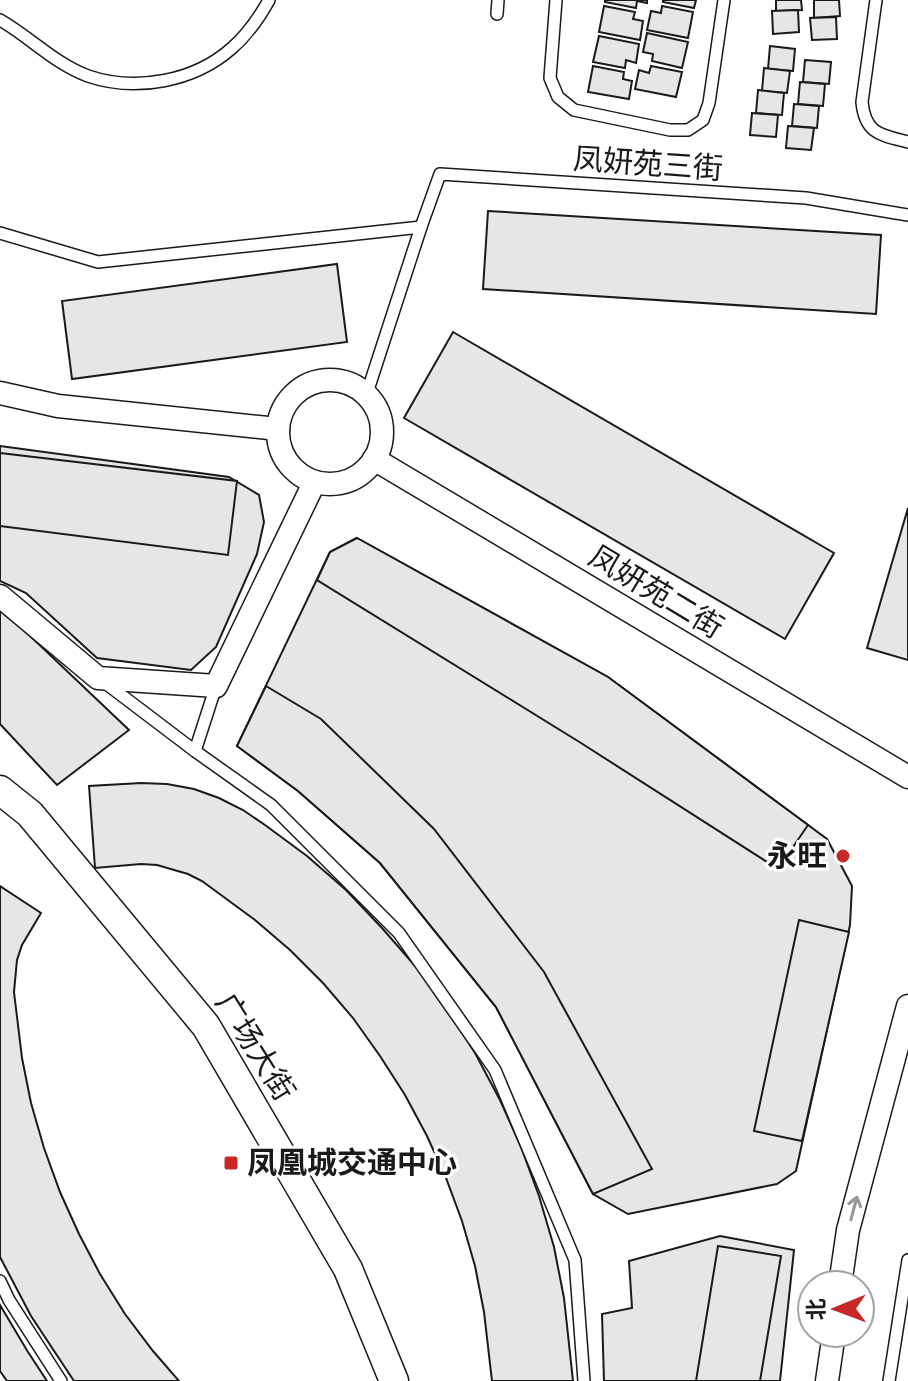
<svg xmlns="http://www.w3.org/2000/svg" width="908" height="1381" font-family="Figtree,'Noto Sans SC',sans-serif">
	<style>
		.building { fill: #e6e6e6; stroke: #1a1a1a; stroke-width: 2 }
		.lines { fill: none; stroke-linecap: round; stroke-linejoin: round }
		.service-casing { stroke: #1a1a1a; stroke-width: 14 }
		.minor-casing { stroke: #1a1a1a; stroke-width: 25 }
		.tertiary-casing { stroke: #1a1a1a; stroke-width: 31 }
		.service { stroke: #fff; stroke-width: 11 }
		.minor { stroke: #fff; stroke-width: 22 }
		.tertiary { stroke: #fff; stroke-width: 28 }
		.oneway { stroke: #989898 }
		.poi-dot { fill: #c62828; stroke: #fff; stroke-width: 3 }
		.labels { text-anchor: middle; stroke-width: 6; stroke-linejoin: round; paint-order: stroke }
		.street-label { font-size: 30px; fill: #1a1a1a; stroke: #fff }
		.poi-label { font-size: 30px; font-weight: bold; fill: #1a1a1a; stroke: #fff; text-anchor: end }
	</style>
	<rect width="100%" height="100%" fill="#fff"/>
	<g class="building">
		<polygon points="605,0 647,0 647,3 637,1 636,8 605,2"/>
		<polygon points="663,0 696,0 694,8 663,2"/>
		<polygon points="776,0 801,0 802,10 776,11"/>
		<polygon points="814,0 839,0 840,16 814,18"/>
		<polygon points="604,6 635,12 633,19 643,21 640,40 599,32"/>
		<polygon points="662,6 693,12 688,38 647,30 651,11 661,13"/>
		<polygon points="798,10 799,32 773,34 772,11"/>
		<polygon points="836,17 837,39 812,40 810,18"/>
		<polygon points="647,33 688,42 682,68 652,61 653,54 643,52"/>
		<polygon points="599,36 639,44 636,63 626,60 625,68 593,62"/>
		<polygon points="770,46 795,49 793,71 768,69"/>
		<polygon points="805,60 831,62 829,84 803,82"/>
		<polygon points="593,66 624,72 623,79 632,81 629,99 588,92"/>
		<polygon points="651,66 682,72 676,97 635,89 639,70 649,73"/>
		<polygon points="764,68 790,71 787,93 762,91"/>
		<polygon points="800,82 825,84 823,106 798,104"/>
		<polygon points="758,90 784,93 782,115 756,113"/>
		<polygon points="794,104 819,106 817,128 792,126"/>
		<polygon points="752,113 778,115 776,137 750,135"/>
		<polygon points="788,126 814,128 811,150 786,148"/>
		<polygon points="488,211 881,235 876,314 483,289"/>
		<polygon points="337,264 347,342 72,379 62,301"/>
		<polygon points="453,332 834,553 785,639 404,418"/>
		<polygon points="0,446 229,477 259,495 264,522 257,554 216,647 191,670 97,658 26,593 0,581"/>
		<polygon points="0,453 237,481 228,555 0,526"/>
		<polygon points="908,508 908,660 867,648"/>
		<polygon points="357,538 608,677 827,839 852,886 850,925 796,1171 777,1184 628,1214 593,1194 496,1007 380,863 298,791 237,746 330,552"/>
		<polygon points="357,538 608,677 808,825 778,869 581,743 317,580 330,552"/>
		<polygon points="0,611 7,614 129,730 57,785 0,724"/>
		<polygon points="266,686 321,719 434,829 544,972 652,1169 593,1194 496,1007 380,863 298,791 237,746"/>
		<polygon points="141,783 167,784 194,789 219,798 243,810 265,825 307,856 346,890 382,928 416,967 447,1009 475,1053 500,1100 521,1147 539,1196 554,1247 564,1298 573,1381 492,1381 484,1312 475,1266 462,1221 446,1178 427,1136 405,1095 380,1056 353,1018 323,983 290,950 255,920 202,881 188,874 157,865 141,864 95,868 89,786"/>
		<polygon points="0,886 41,913 22,945 17,960 14,992 22,1058 31,1103 44,1148 60,1192 79,1234 100,1274 125,1314 153,1351 179,1381 74,1381 31,1316 0,1257"/>
		<polygon points="799,920 849,932 802,1141 754,1131"/>
		<polygon points="720,1236 794,1250 780,1381 604,1381 602,1314 632,1308 629,1261"/>
		<polygon points="718,1246 781,1256 760,1381 696,1381"/>
		<polygon points="0,1305 28,1352 47,1381 7,1381 0,1371"/>
	</g>
	<g class="lines">
		<defs>
			<g id="service">
				<polyline points="556,0 550,78 558,97 574,110 670,130 688,130 703,120 709,103 724,0"/>
				<path d="M876,0L862,102C865,134 881,135 908,142"/>
				<polyline points="497,14 498,0"/>
				<path d="M0,20C30,37 55,64 88,76C135,92 194,82 232,48C247,35 259,18 269,0"/>
				<polyline points="0,233 98,262 421,227"/>
				<polyline points="366,396 421,227 440,174 806,198 908,215"/>
				<polyline points="104,682 195,751 271,805 399,933 495,1070 575,1260 584,1381"/>
				<polyline points="195,751 216,686"/>
				<polyline points="0,1281 9,1300 61,1381"/>
				<polyline points="889,1381 908,1260"/>
			</g>
			<g id="minor">
				<circle cx="330" cy="432" r="52"/>
				<polyline points="0,393 58,406 278,429"/>
				<polyline points="374,459 908,777"/>
				<polyline points="0,596 98,678 216,686 314,483"/>
				<polyline points="840,1285 848,1230 908,1006"/>
				<polyline points="827,1381 834,1333"/>
			</g>
			<polyline id="tertiary" points="0,790 30,814 206,1026 348,1269 394,1381"/>
		</defs>
		<use href="#service" class="service-casing"/>
		<use href="#minor" class="minor-casing"/>
		<use href="#tertiary" class="tertiary-casing"/>
		<use href="#service" class="service"/>
		<use href="#minor" class="minor"/>
		<use href="#tertiary" class="tertiary"/>
	</g>
	<defs><path id="oneway-shaft" d="M-6 0H5M1.5-3L5.5 0L1.5 3" fill="none" stroke-width="1.6" stroke-linecap="round" stroke-linejoin="round" transform="scale(2)"/></defs>
	<use class="oneway" href="#oneway-shaft" transform="translate(854 1208) rotate(-75)"/>
	<g class="poi-dot">
		<circle cx="843" cy="856" r="8"/>
		<rect x="223" y="1155" width="16" height="16" rx="4"/>
	</g>
	<g class="labels">
		<g class="street-label">
			<text transform="translate(648 164) rotate(4)" y="10">凤妍苑三街</text>
			<text transform="translate(656 592) rotate(31)" y="10">凤妍苑二街</text>
			<text transform="translate(255 1047) rotate(58)" y="10">广场大街</text>
		</g>
		<g class="poi-label">
			<text x="827" y="866">永旺</text>
			<text x="247" y="1173" text-anchor="start">凤凰城交通中心</text>
		</g>
	</g>
	<g transform="translate(836 1309) rotate(269)"><circle r="38" fill="#ffffff" stroke="#a3a3a3" stroke-width="2"/>
	<path d="M0-6L14 30L0 20L-14 30Z" fill="#c62828"/>
	<text y="-12" font-size="22" font-weight="bold" text-anchor="middle" fill="#1a1a1a">北</text>
	</g>
</svg>
